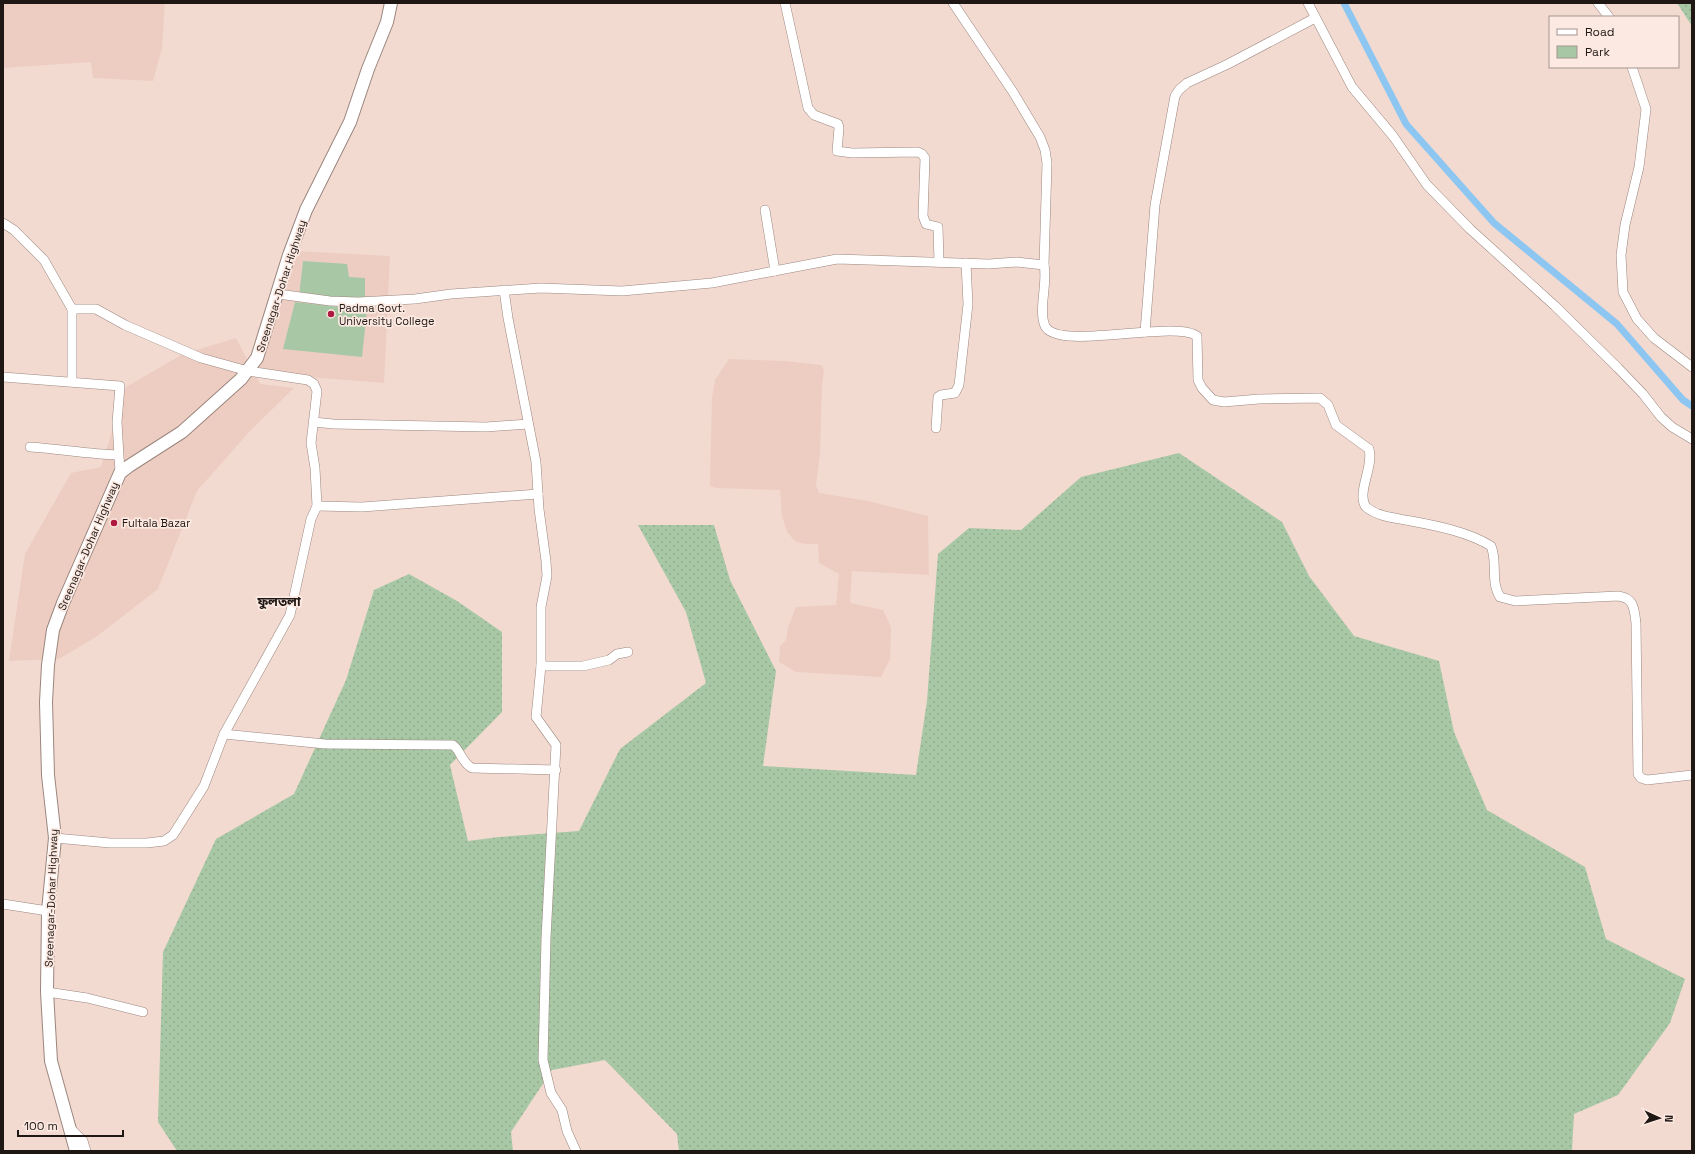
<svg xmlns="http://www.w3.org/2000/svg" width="1695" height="1154" font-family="'Space Grotesk','Noto Sans Bengali',sans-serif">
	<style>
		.built { fill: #edcdc1 }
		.grass { fill: url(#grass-dots) }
		.park { fill: #a8c8a5 }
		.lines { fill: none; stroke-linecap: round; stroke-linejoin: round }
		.canal { stroke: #8dc7f1; stroke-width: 7 }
		.minor-casing { stroke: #9b867e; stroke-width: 10 }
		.major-casing { stroke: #9b867e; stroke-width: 14 }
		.minor { stroke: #fff; stroke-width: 9 }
		.major { stroke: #fff; stroke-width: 12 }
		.poi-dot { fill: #ae1a3f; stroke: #fce9e1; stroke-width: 1.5 }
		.labels { text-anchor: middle; stroke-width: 3.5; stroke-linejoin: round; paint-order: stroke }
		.street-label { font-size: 11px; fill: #1f1714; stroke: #fce9e1 }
		.poi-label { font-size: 11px; fill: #1f1714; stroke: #fce9e1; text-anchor: start }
		.quarter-label { font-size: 13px; font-weight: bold; fill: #1f1714; stroke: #fce9e1 }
	</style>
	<defs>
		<pattern id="grass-dots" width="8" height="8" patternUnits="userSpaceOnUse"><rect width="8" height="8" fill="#a8c8a5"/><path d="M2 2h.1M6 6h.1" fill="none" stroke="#90ab8d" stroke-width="1.8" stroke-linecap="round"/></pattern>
	</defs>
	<rect width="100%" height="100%" fill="#f2dad1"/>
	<g class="built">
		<polygon points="3,3 165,3 162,48 153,81 93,78 91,62 3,68"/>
		<polygon points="295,251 390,256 384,383 258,373"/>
		<polygon points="236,338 260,384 294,388 249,432 197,491 158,589 96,637 59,659 9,661 25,554 71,473 101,467 126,387 183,354"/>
		<polygon points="729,359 785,361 821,365 824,370 822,384 820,454 816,485 819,493 868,501 928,516 929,575 852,571 850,603 883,610 891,627 890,659 881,677 796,672 779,662 780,646 786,640 788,627 796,607 836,605 839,574 819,563 818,544 805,544 795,541 787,532 782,515 780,490 716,488 710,486 712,397 715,380"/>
	</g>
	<g class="grass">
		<polygon points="1677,3 1692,3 1692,26"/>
		<polygon points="1179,453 1282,522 1309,576 1354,636 1439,661 1454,732 1487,810 1585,867 1606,939 1685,979 1670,1023 1618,1095 1574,1114 1572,1151 679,1151 677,1134 605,1060 552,1070 511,1132 513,1151 177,1151 158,1122 163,952 216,839 294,794 346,680 374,590 409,574 457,601 502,632 502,712 450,765 468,841 499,837 579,831 620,749 706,683 686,612 638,525 714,525 730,580 776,671 763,766 916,775 927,701 938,554 969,528 1021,530 1081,477"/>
	</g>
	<g class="park">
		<polygon points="303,261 347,264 349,277 365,278 365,299 299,296"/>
		<polygon points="295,302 367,310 362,357 283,349"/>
	</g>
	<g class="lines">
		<polyline class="canal" points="1344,3 1406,124 1494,223 1617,324 1683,400 1692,406"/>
		<defs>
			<g id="minor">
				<polyline points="785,3 808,108 814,115 838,124 839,128 837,151 852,153 918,152 922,154 925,158 923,216 926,224 938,227 939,262"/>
				<polyline points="953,3 1013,92 1040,137 1045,150 1047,163 1044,265"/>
				<polyline points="1308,3 1352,87 1393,136 1427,185 1470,229 1555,306 1618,368 1643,394 1661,417 1672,427 1692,439"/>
				<polyline points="1598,3 1609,17"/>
				<polyline points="1632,67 1646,109 1639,167 1625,225 1621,255 1623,292 1637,319 1654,338 1692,367"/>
				<polyline points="765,210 775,271"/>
				<polyline points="3,223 14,230 44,260 72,309 72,381"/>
				<polyline points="504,290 508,318 536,462 539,509 546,561 547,576 541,607 541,666 536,717 556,745 546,938 543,1060 551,1093 562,1110 567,1131 576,1151"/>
				<path d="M278,294L330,301L358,302L415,299L451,294L541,288L622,291L712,283L837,259L989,264L1016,262L1044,265C1048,282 1038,310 1045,326C1058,352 1175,319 1197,336L1198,380L1202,388L1213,400L1224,402L1259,399L1320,398L1328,405L1336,425L1369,449C1374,467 1356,493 1366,507C1378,517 1396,518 1411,521C1438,526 1468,532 1491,546C1498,563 1490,581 1500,597L1515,601L1618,596C1634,598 1634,608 1636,623L1638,774L1641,778L1647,780L1692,775"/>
				<polyline points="1145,332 1155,205 1175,96 1179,90 1187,83 1228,64 1315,18"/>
				<polyline points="3,377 120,386 117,422 120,473"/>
				<polyline points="314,422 333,424 486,427 528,424"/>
				<polyline points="936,428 938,397 941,395 955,393 959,385 968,304 966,263"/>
				<path d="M30,447C60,449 89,454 118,455"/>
				<polyline points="317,506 362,507 538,494"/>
				<polyline points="541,666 583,666 609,660 617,654 628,652"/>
				<path d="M224,734L325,744L453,745C461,751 462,763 472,768L556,770"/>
				<polyline points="55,838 110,843 147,843 164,841 173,835 204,786 224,734 290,615 311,519 317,506 315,468 311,443 317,391 314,384 308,380 248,371 201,358 125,325 96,309 72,309"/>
				<polyline points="3,904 48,911"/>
				<polyline points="47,992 87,998 143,1012"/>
				<polyline points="70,1128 83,1141 86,1151"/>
			</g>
			<polyline id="major" points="76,1151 51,1061 47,992 48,911 55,838 48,775 46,702 48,665 53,630 63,603 120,473 129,466 182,432 241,379 257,358 289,255 306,210 350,122 368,69 387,22 391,3"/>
		</defs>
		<use href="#minor" class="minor-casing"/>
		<use href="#major" class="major-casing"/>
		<use href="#minor" class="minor"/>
		<use href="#major" class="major"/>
	</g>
	<g class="poi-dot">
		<circle cx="331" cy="314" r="4"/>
		<circle cx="114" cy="523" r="4"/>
	</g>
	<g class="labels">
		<g class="street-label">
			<text transform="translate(281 286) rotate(-72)" y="4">Sreenagar-Dohar Highway</text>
			<text transform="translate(88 546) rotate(-67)" y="4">Sreenagar-Dohar Highway</text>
			<text transform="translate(51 898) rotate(-88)" y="4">Sreenagar-Dohar Highway</text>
		</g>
		<g class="poi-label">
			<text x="339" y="312">Padma Govt.<tspan x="339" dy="13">University College</tspan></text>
			<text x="122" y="527">Fultala Bazar</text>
		</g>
		<g class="quarter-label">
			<text x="279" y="606">ফুলতলা</text>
		</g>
	</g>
	<rect width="1695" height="1154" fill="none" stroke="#1f1714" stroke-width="8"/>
	<rect x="1549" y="16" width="130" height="52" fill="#fce9e1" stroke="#a4958f"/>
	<rect x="1557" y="29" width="20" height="6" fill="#ffffff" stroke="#a4958f"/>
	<text x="1585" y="36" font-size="12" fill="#1f1714">Road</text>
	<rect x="1557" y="46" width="20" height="12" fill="#a8c8a5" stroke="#a4958f"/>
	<text x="1585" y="56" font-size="12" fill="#1f1714">Park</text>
	<g transform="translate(1659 1118) rotate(93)" stroke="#fce9e1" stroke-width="3" paint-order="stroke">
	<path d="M0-3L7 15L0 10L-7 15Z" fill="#1f1714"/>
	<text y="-6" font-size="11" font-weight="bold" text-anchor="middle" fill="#1f1714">N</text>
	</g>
	<path d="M18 1130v6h105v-6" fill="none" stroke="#1f1714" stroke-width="2"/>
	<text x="24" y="1130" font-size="12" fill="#1f1714" stroke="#fce9e1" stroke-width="3" paint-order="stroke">100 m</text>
</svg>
